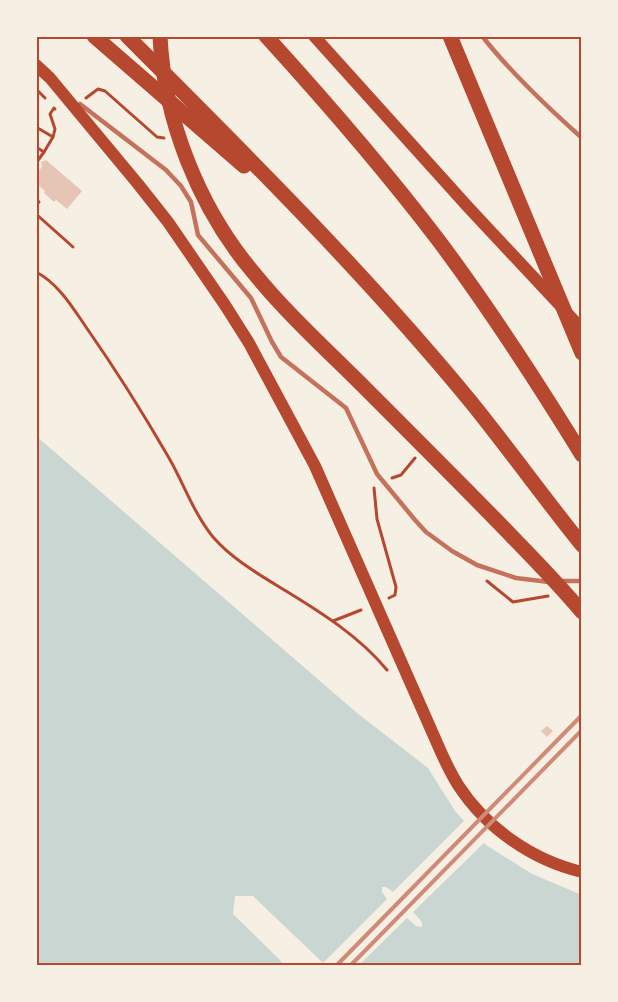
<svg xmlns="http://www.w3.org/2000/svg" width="618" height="1002" font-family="Cabin,sans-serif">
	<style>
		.water { fill: #c9d6d2 }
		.pier { fill: #f6efe4 }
		.building { fill: #e6c5b7 }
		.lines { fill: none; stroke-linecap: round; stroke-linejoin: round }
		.path { stroke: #b5482f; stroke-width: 3 }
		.pedestrian { stroke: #c5725c; stroke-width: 4.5 }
		.primary { stroke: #b5482f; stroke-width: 12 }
		.motorway { stroke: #b5482f; stroke-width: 15 }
		.rail { stroke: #cf8b77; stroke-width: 4 }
		.neatline { fill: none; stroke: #b5482f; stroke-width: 2 }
	</style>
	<rect width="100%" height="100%" fill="#f6efe4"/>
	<polygon class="water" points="36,436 357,713 428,768 455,811 486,845 532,874 582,895 582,966 36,966"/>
	<polygon class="pier" points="466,819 486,841 413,912 422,922 422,927 416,926 407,918 358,966 286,966 233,914 235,896 253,896 323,963 387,899 382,892 382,887 386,887 393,892"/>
	<g class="building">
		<polygon points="46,160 82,191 67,209 56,200 54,202 44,193 45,191 36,183 36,174 42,167 41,162"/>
		<polygon points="547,726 553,731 547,737 541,731"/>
	</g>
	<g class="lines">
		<g class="path">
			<polyline points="36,89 45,98"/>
			<polyline points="86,98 98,89 105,91 157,137 164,138"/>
			<polyline points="36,127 53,137 55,129 50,114 54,108 55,109"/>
			<polyline points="36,147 44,152 36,163"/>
			<polyline points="44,152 53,137"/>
			<polyline points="36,199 39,202 36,205"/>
			<polyline points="36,214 73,247"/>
			<path d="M36,272C58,283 73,308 86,327C116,370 143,413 169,458C184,484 194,514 213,537C233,560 260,575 286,591C322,613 360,637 387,670"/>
			<polyline points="392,478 401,475 415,458"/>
			<polyline points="374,488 377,519 396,587 395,595 389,598"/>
			<polyline points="487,581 513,602 548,596"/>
			<polyline points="333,621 361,610"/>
		</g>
		<g class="pedestrian">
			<path d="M482,36C512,74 546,106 582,138"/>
			<polyline points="80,104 166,170 181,186 191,202 198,235 251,298 272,342 281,357 346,408 377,474 415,520 426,532 452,551 477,565 516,578 549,582"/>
			<polyline points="560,581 582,581"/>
		</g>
		<g class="primary">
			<polyline points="314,36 468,207 582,329"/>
			<path d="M36,65L50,78L138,184L168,222L225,305L249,343L315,466L437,743C443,757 450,772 458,785C486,828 532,860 582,872"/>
		</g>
		<g class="motorway">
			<polyline points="94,36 244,166"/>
			<path d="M127,36C245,154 365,273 471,402C509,449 544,498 582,545"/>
			<path d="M160,36C164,120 199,208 253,272C287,314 328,351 366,389C411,434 455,478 499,523C527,552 556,581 582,612"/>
			<path d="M266,36C326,102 385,170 439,241C490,309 537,382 582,455"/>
			<polyline points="450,36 582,353"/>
		</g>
		<g class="rail">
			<polyline points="336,966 582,715"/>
			<polyline points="350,966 582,730"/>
		</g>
	</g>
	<rect width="618" height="1002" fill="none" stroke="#f6efe4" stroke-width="75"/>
	<rect x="38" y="38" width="542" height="926" class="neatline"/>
</svg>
